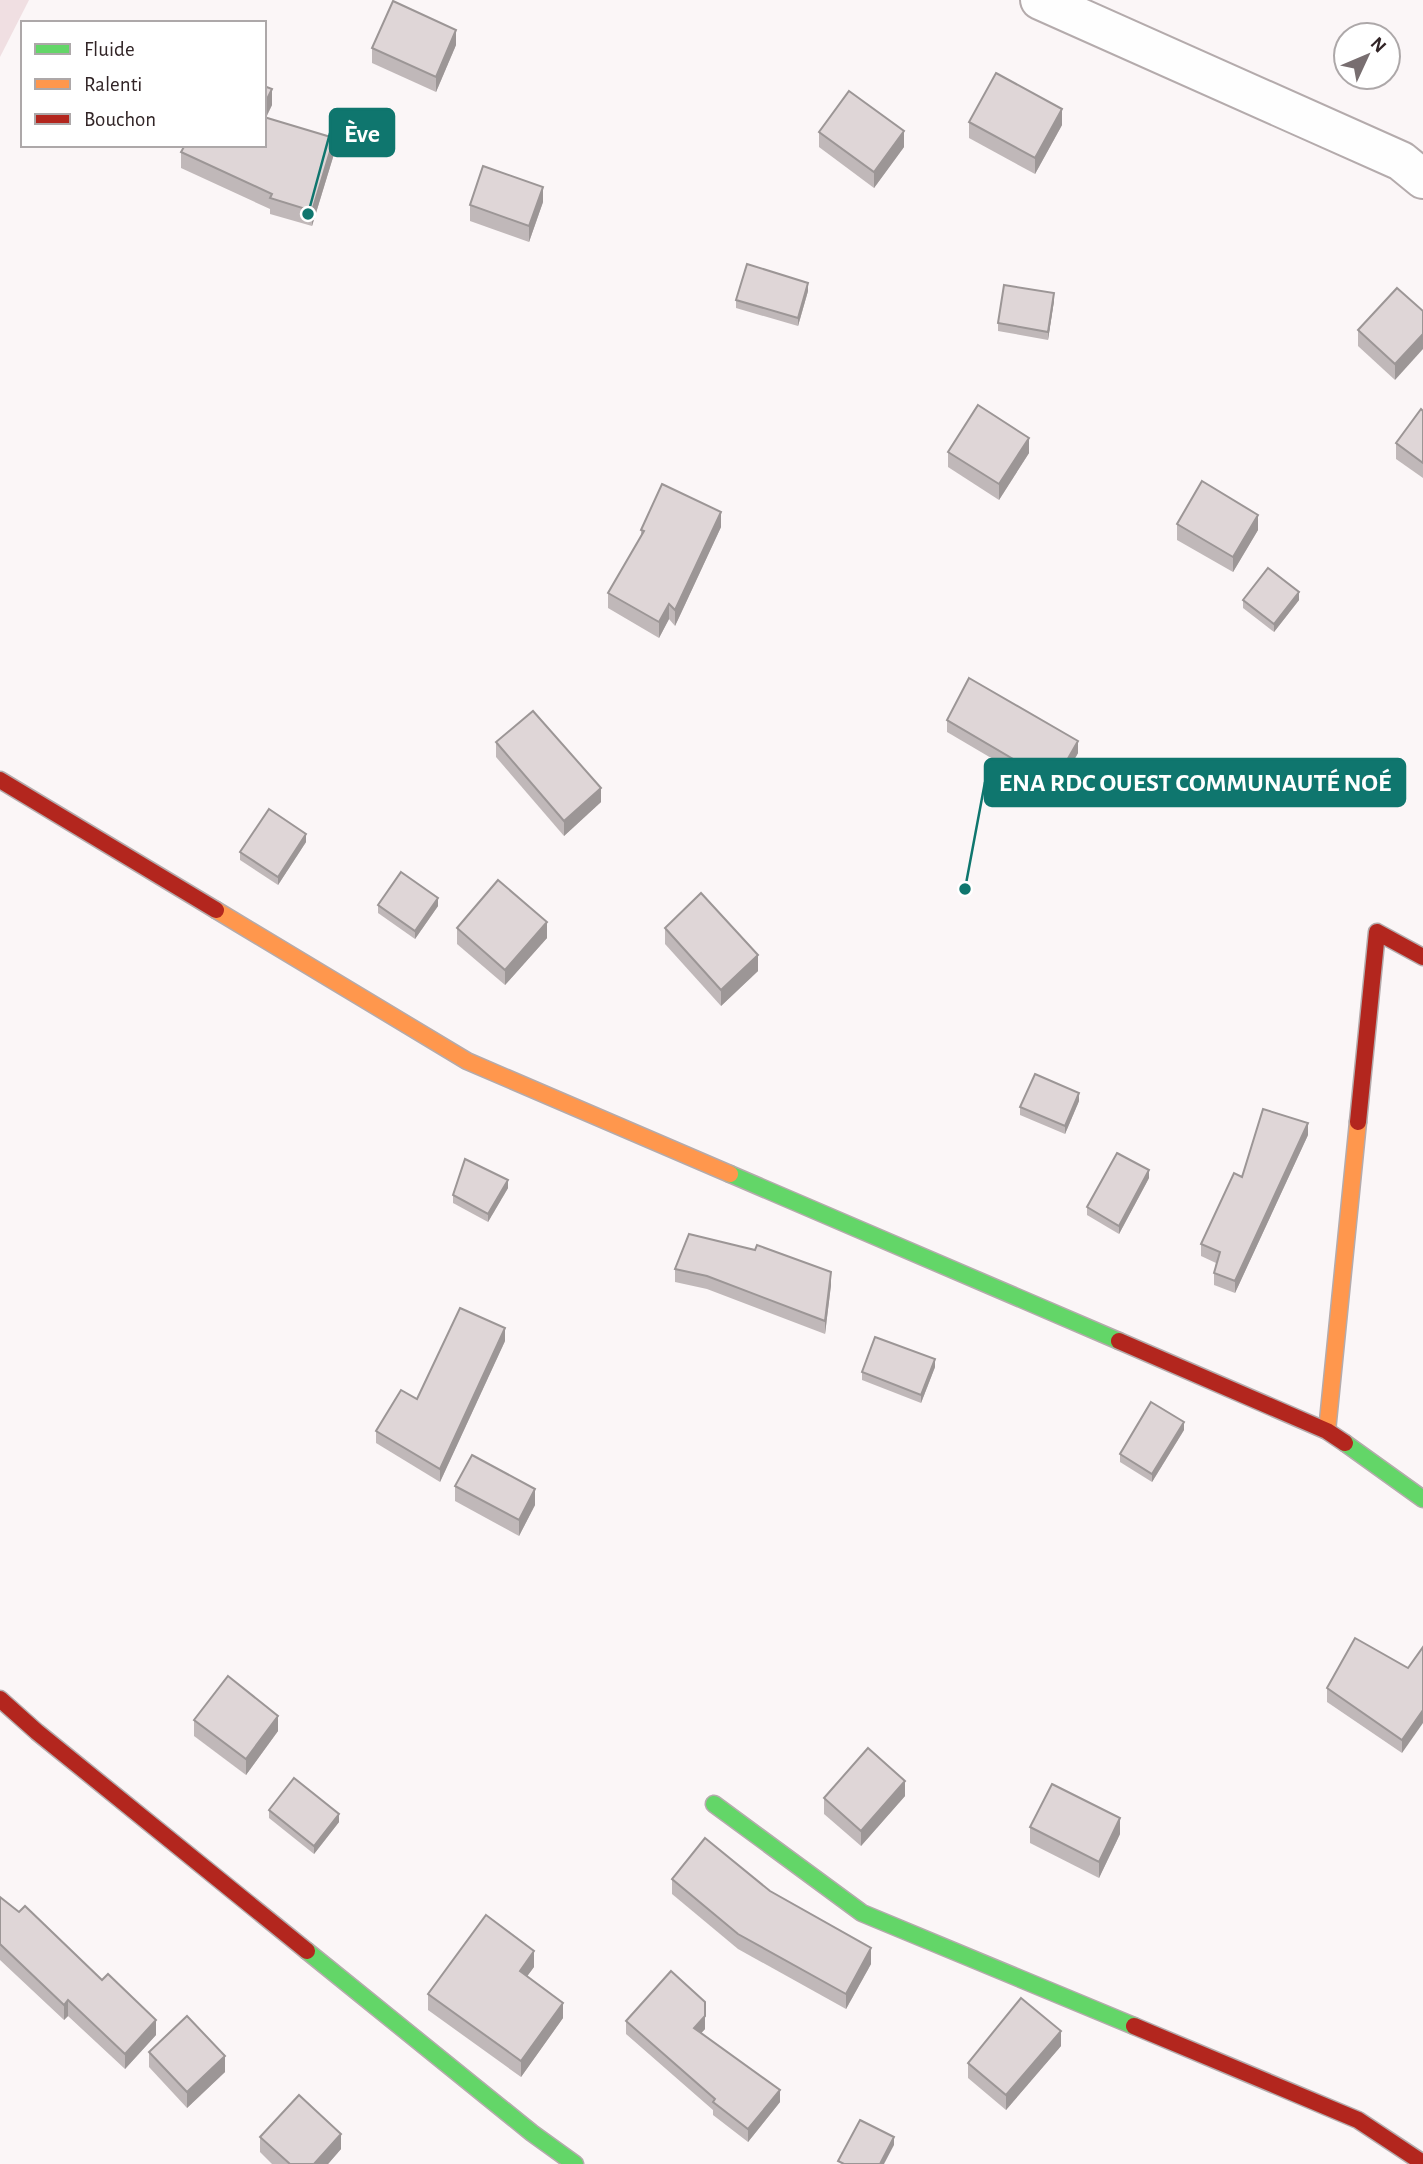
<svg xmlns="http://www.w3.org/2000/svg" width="1423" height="2164" font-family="'Alegreya Sans',sans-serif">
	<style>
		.green { fill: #f0dfe2 }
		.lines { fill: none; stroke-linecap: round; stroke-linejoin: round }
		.street-casing { stroke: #b4abac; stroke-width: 42 }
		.fast-casing { stroke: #b4abac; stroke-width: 19 }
		.slow-casing { stroke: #b4abac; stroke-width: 19 }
		.jam-casing { stroke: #b4abac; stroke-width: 19 }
		.street { stroke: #fefefe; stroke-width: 38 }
		.fast { stroke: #63d668; stroke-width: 16 }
		.slow { stroke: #ff974d; stroke-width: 16 }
		.jam { stroke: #b3261e; stroke-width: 16 }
		.wall { fill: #c0b8b9 }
		.shaded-wall { fill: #9c9696 }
		.building { fill: #dfd6d7; stroke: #9c9696; stroke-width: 2 }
		.leader { fill: none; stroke: #0f766e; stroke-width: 2.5 }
		.callout-dot { fill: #0f766e; stroke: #fff; stroke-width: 2.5 }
		.callout { fill: #0f766e; stroke: #0f766e; stroke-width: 2.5 }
		.callout-label { font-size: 26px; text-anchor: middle; font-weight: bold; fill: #fff }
	</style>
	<rect width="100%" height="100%" fill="#fbf6f7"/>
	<polygon class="green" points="0,0 29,0 0,57"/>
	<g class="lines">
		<defs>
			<polyline id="street" points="1040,0 1401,161 1423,179"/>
			<g id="fast">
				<polyline points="730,1174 1119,1341"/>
				<polyline points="1345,1443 1423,1499"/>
				<polyline points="714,1804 862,1913 1134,2026"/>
				<polyline points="307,1951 532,2133 575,2164"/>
			</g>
			<g id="slow">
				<polyline points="216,910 467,1061 730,1174"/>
				<polyline points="1327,1431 1358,1122"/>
			</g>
			<g id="jam">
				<polyline points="0,780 216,910"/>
				<polyline points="1358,1122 1377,932 1423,957"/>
				<polyline points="1119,1341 1327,1431 1345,1443"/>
				<polyline points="0,1699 37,1732 307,1951"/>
				<polyline points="1134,2026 1358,2120 1423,2163"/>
			</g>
		</defs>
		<use href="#street" class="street-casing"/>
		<use href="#fast" class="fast-casing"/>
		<use href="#slow" class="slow-casing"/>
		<use href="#jam" class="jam-casing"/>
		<use href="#street" class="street"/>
		<use href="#fast" class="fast"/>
		<use href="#slow" class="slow"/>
		<use href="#jam" class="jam"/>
	</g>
	<g class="wall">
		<polygon points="456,45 436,92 372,63 372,48"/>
		<polygon points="264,86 272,105 266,118 334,154 312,226 270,214 270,209 181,168 181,152"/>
		<polygon points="969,122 1062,125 1035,174 969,138"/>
		<polygon points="819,132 904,147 874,188 819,147"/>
		<polygon points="543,202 529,242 470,221 470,205"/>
		<polygon points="1397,288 1395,380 1358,346 1358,330"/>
		<polygon points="808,291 798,326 736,308 736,300"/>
		<polygon points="1054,301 1048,340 998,331 998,323"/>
		<polygon points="1423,411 1423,478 1396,459 1396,443"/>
		<polygon points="948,452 1029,453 999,500 948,467"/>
		<polygon points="1177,524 1258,530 1233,572 1177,540"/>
		<polygon points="721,527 675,626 669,619 659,638 608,608 608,593 641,537 641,530"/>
		<polygon points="1243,600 1299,600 1274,632 1243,608"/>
		<polygon points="947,720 1078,753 1054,795 947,732"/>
		<polygon points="496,742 601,802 564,836 496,757"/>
		<polygon points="306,842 278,885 240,860 240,852"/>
		<polygon points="378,905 438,906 415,939 378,913"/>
		<polygon points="457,928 547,938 505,985 457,944"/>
		<polygon points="665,928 758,971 721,1006 665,944"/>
		<polygon points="1079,1101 1065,1134 1020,1115 1020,1107"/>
		<polygon points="1308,1135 1235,1293 1214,1285 1214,1273 1216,1263 1201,1256 1201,1244 1242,1177"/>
		<polygon points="1149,1178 1119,1234 1087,1215 1087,1207"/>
		<polygon points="508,1188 488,1222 453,1203 453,1195"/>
		<polygon points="675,1269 831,1285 825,1334 707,1289 675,1282"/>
		<polygon points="505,1341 440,1482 376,1443 376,1431 417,1399"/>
		<polygon points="935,1367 921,1403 862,1380 862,1372"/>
		<polygon points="1184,1430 1152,1482 1120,1462 1120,1454"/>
		<polygon points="455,1486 535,1505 519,1536 455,1501"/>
		<polygon points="1408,1668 1402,1753 1327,1702 1327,1688"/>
		<polygon points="194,1720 278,1731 246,1775 194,1736"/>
		<polygon points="905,1796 861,1846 824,1814 824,1798"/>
		<polygon points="269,1810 339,1822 314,1854 269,1818"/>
		<polygon points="1030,1827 1120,1834 1099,1878 1030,1843"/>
		<polygon points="672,1879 770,1891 871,1964 846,2009 738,1949 672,1894"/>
		<polygon points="0,1897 156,2035 125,2069 68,2016 64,2020 0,1960"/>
		<polygon points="534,1967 527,1976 563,2018 521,2077 428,2010 428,1994"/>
		<polygon points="626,2021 705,2029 701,2033 780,2102 748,2142 713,2115 713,2110 626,2034"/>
		<polygon points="1061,2046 1006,2110 968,2078 968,2063"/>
		<polygon points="149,2052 225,2072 187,2108 149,2067"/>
		<polygon points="260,2137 341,2149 328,2164 272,2164 260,2152"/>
	</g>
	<g class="shaded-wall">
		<polygon points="456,30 456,45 436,92 436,77"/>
		<polygon points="272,89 272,105 264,121 264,105"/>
		<polygon points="1062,109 1062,125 1035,174 1035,158"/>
		<polygon points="904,131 904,147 874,188 874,172"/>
		<polygon points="334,138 334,154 312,226 312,211"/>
		<polygon points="543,187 543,202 529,242 529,226"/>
		<polygon points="808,283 808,291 798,326 798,318"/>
		<polygon points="1054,293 1054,301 1048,340 1048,332"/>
		<polygon points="1423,334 1423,349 1395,380 1395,364"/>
		<polygon points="1029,438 1029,453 999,500 999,484"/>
		<polygon points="721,512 721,527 675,626 675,610"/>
		<polygon points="1258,515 1258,530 1233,572 1233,557"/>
		<polygon points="1299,592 1299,600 1274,632 1274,624"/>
		<polygon points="669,604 669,619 659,638 659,622"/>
		<polygon points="1078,741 1078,753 1054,795 1054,783"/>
		<polygon points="601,788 601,802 564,836 564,821"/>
		<polygon points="306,834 306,842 278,885 278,877"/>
		<polygon points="438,898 438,906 415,939 415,931"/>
		<polygon points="547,922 547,938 505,985 505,970"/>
		<polygon points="758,955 758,971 721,1006 721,990"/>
		<polygon points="1079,1093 1079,1101 1065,1134 1065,1126"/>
		<polygon points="1308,1123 1308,1135 1235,1293 1235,1281"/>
		<polygon points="1149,1170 1149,1178 1119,1234 1119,1226"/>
		<polygon points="508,1180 508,1188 488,1222 488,1214"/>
		<polygon points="831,1272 831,1285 825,1334 825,1321"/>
		<polygon points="505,1328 505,1341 440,1482 440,1469"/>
		<polygon points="935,1359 935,1367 921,1403 921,1395"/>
		<polygon points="1184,1422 1184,1430 1152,1482 1152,1474"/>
		<polygon points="535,1489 535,1505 519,1536 519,1520"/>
		<polygon points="1423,1710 1423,1723 1402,1753 1402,1740"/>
		<polygon points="278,1716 278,1731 246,1775 246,1759"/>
		<polygon points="905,1781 905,1796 861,1846 861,1831"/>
		<polygon points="339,1814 339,1822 314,1854 314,1846"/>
		<polygon points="1120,1818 1120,1834 1099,1878 1099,1862"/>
		<polygon points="871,1948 871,1964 846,2009 846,1994"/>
		<polygon points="534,1951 534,1967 520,1986 520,1971"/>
		<polygon points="68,2000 68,2016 64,2020 64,2005"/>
		<polygon points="563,2003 563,2018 521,2077 521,2061"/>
		<polygon points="705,2016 705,2029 694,2041 694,2028"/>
		<polygon points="156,2020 156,2035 125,2069 125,2054"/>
		<polygon points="1061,2031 1061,2046 1006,2110 1006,2095"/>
		<polygon points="225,2056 225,2072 187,2108 187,2092"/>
		<polygon points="780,2090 780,2102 748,2142 748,2129"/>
		<polygon points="341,2134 341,2149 328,2164 314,2164"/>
		<polygon points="894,2137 894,2145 884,2164 880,2164"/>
	</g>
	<g class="building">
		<polygon points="393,1 456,30 436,77 372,48"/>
		<polygon points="996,73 1062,109 1035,158 969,122"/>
		<polygon points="264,86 272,89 264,105"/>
		<polygon points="849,91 904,131 874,172 819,132"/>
		<polygon points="264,117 334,138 312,211 270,198 272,194 181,152 185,145 264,145"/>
		<polygon points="483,166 543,187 529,226 470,205"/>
		<polygon points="747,264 808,283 798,318 736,300"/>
		<polygon points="1004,285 1054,293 1048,332 998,323"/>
		<polygon points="1397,288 1423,311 1423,334 1395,364 1358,330"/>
		<polygon points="978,405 1029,438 999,484 948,452"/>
		<polygon points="1421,409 1423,411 1423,463 1396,443"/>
		<polygon points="1202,481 1258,515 1233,557 1177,524"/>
		<polygon points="662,484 721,512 675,610 669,604 659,622 608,593 644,531 641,530"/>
		<polygon points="1268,568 1299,592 1274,624 1243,600"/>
		<polygon points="969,678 1078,741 1054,783 947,720"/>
		<polygon points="533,711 601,788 564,821 496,742"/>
		<polygon points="269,809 306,834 278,877 240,852"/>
		<polygon points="401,872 438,898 415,931 378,905"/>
		<polygon points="498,880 547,922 505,970 457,928"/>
		<polygon points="701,893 758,955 721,990 665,928"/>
		<polygon points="1035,1074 1079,1093 1065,1126 1020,1107"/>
		<polygon points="1263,1109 1308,1123 1235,1281 1214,1273 1220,1252 1201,1244 1234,1173 1242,1177"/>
		<polygon points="1117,1153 1149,1170 1119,1226 1087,1207"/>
		<polygon points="465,1159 508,1180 488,1214 453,1195"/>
		<polygon points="689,1234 755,1250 757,1245 831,1272 825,1321 707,1276 675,1269"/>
		<polygon points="460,1308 505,1328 440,1469 376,1431 401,1390 417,1399"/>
		<polygon points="875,1337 935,1359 921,1395 862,1372"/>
		<polygon points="1151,1402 1184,1422 1152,1474 1120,1454"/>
		<polygon points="472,1455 535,1489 519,1520 455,1486"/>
		<polygon points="1355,1638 1408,1668 1423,1647 1423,1710 1402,1740 1327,1688"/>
		<polygon points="228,1676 278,1716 246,1759 194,1720"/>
		<polygon points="868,1748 905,1781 861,1831 824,1798"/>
		<polygon points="294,1778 339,1814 314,1846 269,1810"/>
		<polygon points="1052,1784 1120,1818 1099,1862 1030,1827"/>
		<polygon points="705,1838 770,1891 871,1948 846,1994 738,1934 672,1879"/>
		<polygon points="0,1897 19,1912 25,1906 102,1980 108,1974 156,2020 125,2054 68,2000 64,2005 0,1944"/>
		<polygon points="486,1915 534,1951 520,1971 563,2003 521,2061 428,1994"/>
		<polygon points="671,1971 705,2002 705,2016 694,2028 780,2090 748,2129 713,2102 715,2099 626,2021"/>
		<polygon points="1021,1998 1061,2031 1006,2095 968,2063"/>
		<polygon points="187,2016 225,2056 187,2092 149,2052"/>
		<polygon points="299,2095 341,2134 314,2164 290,2164 260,2137"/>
		<polygon points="860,2120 894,2137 880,2164 844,2164 838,2161"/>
	</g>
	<path class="leader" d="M308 214L330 133M965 889L985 782"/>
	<g class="callout-dot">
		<circle cx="308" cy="214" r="7"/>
		<circle cx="965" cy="889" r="7"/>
	</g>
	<g class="callout">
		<rect x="330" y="109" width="64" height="47" rx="7"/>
		<rect x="985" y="759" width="420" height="47" rx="7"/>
	</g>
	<g class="callout-label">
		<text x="362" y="142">Ève</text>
		<text x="1195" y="791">ENA RDC OUEST COMMUNAUTÉ NOÉ</text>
	</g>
	<rect x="21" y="21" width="245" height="126" fill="#ffffff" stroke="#ada8a9" stroke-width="2"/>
	<rect x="35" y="44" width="35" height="10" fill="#63d668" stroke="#ada8a9" stroke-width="2"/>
	<text x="84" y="56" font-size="21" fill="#322527">Fluide</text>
	<rect x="35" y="79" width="35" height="10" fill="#ff974d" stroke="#ada8a9" stroke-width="2"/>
	<text x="84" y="91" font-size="21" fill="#322527">Ralenti</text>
	<rect x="35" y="114" width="35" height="10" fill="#b3261e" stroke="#ada8a9" stroke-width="2"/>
	<text x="84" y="126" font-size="21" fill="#322527">Bouchon</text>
	<g transform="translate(1367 56) rotate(46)"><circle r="33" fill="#ffffff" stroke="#ada8a9" stroke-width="2"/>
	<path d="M0-5L12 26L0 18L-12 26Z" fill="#786e70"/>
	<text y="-10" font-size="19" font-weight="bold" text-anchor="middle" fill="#322527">N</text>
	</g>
</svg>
